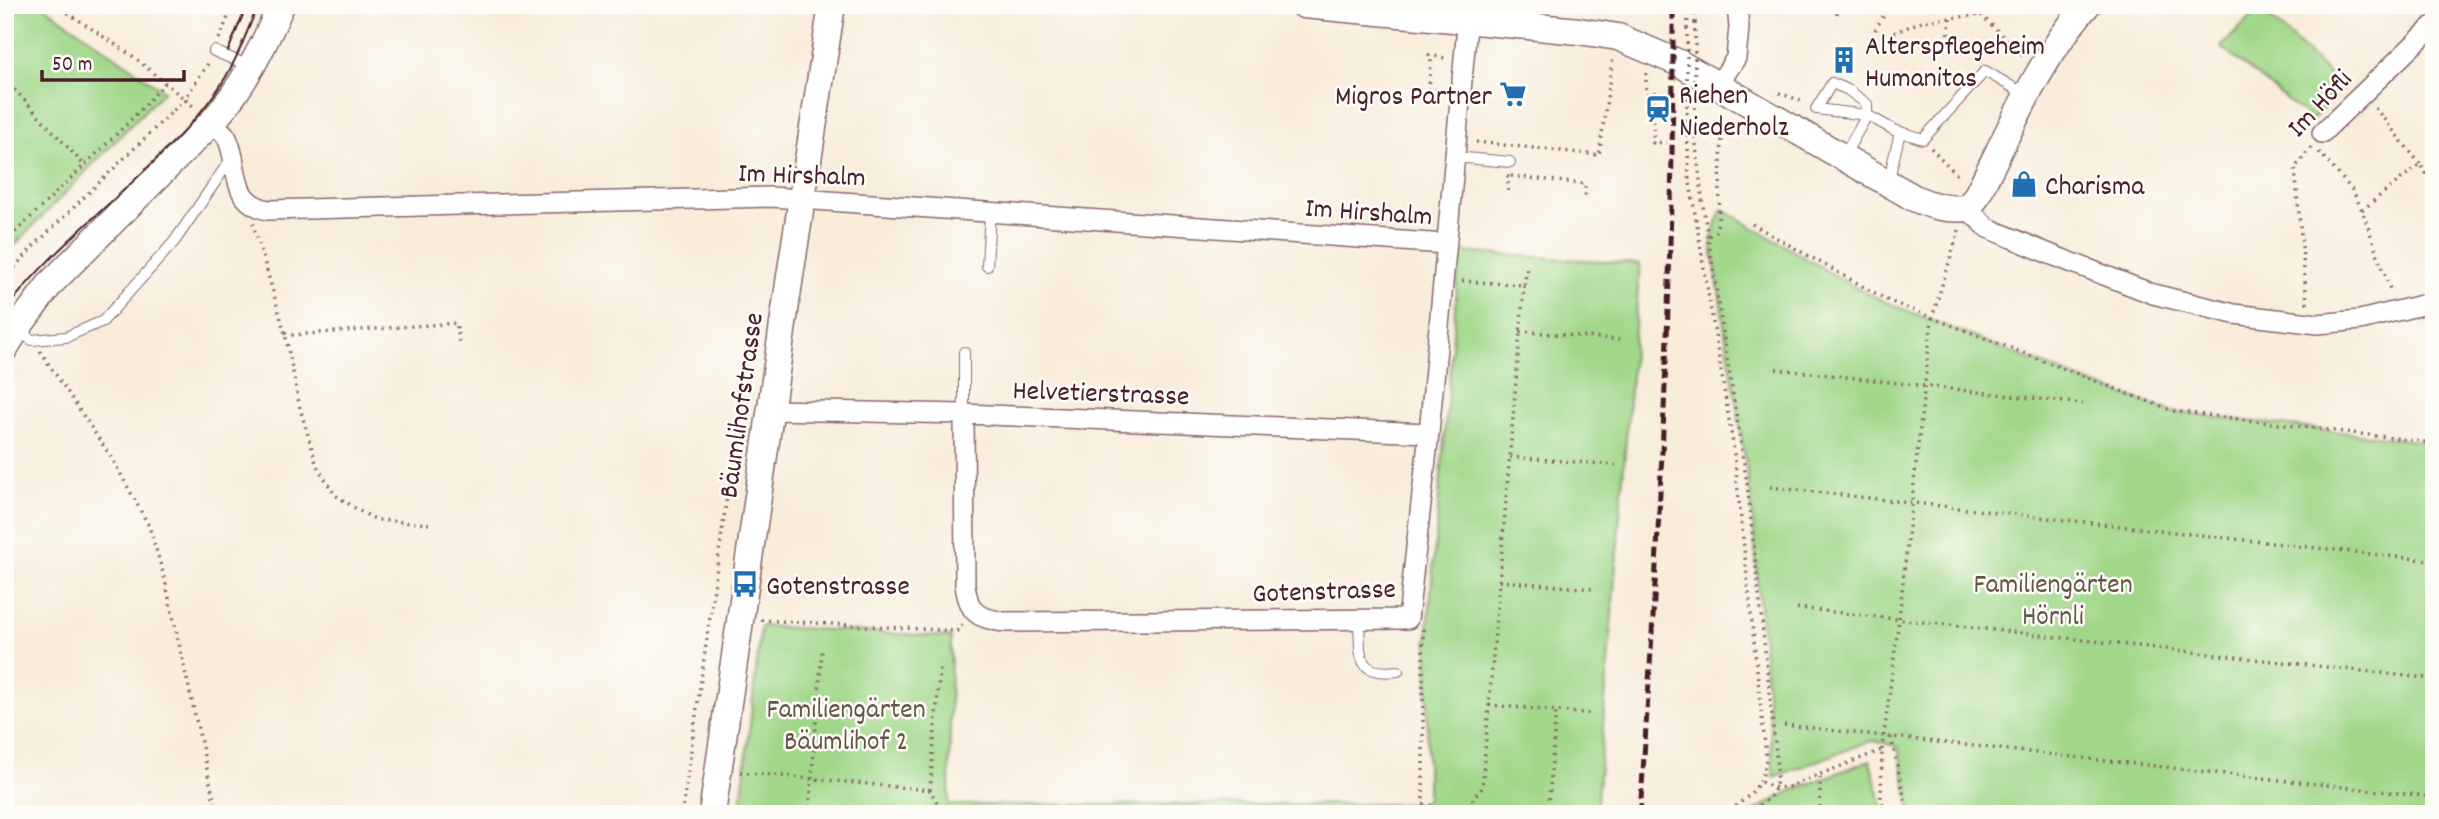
<svg xmlns="http://www.w3.org/2000/svg" width="2439" height="819" font-family="Dekko,sans-serif">
	<style>
		.green { fill: #a0d789; stroke: #757b5a; stroke-width: 2 }
		.lines { fill: none; stroke-linecap: round; stroke-linejoin: round }
		.lane-casing { stroke: #876769; stroke-width: 12 }
		.street-casing { stroke: #876769; stroke-width: 22 }
		.secondary-casing { stroke: #876769; stroke-width: 29 }
		.path { stroke: #876769; stroke-width: 3.5; stroke-dasharray: 2 5; stroke-linecap: butt }
		.lane { stroke: #fff; stroke-width: 10 }
		.street { stroke: #fff; stroke-width: 19 }
		.secondary { stroke: #fff; stroke-width: 26 }
		.tram { stroke: #4a1f2b; stroke-width: 2 }
		.rail { stroke: #4a1f2b; stroke-width: 5; stroke-dasharray: 10 5; stroke-linecap: butt }
		.path-bridge { stroke: #876769; stroke-width: 3.5; stroke-dasharray: 2 5; stroke-linecap: butt }
		.labels { text-anchor: middle; stroke-width: 5; stroke-linejoin: round; paint-order: stroke }
		.poi-label { font-size: 28px; fill: #4a1f2b; stroke: #fdfcf7; text-anchor: start }
		.street-label { font-size: 28px; fill: #4a1f2b; stroke: #fdfcf7 }
		.park-label { font-size: 28px; fill: #645647; stroke: #fdfcf7 }
	</style>
	<rect width="100%" height="100%" fill="#fdfcf7"/>
	<filter id="ink" filterUnits="userSpaceOnUse"><feTurbulence type="fractalNoise" baseFrequency=".0143" numOctaves="2"/><feDisplacementMap in="SourceGraphic" scale="14" xChannelSelector="R" yChannelSelector="G"/><feConvolveMatrix kernelMatrix="1 2 1 2 8 2 1 2 1" color-interpolation-filters="sRGB"/></filter>
	<filter id="wash" filterUnits="userSpaceOnUse"><feTurbulence type="fractalNoise" baseFrequency=".00686" numOctaves="4" result="noise"/><feDisplacementMap in="SourceGraphic" scale="28" xChannelSelector="R" yChannelSelector="G"/><feGaussianBlur stdDeviation="1.57" result="paint"/><feColorMatrix in="noise" values="0 0 0 0 0 0 0 0 0 0 0 0 0 0 0 0 0 1.4 0 .05"/><feComposite in="paint" operator="in"/></filter>
	<g filter="url(#wash)">
		<rect width="100%" height="100%" fill="#f8eddb"/>
		<g class="green">
			<polygon points="5,5 42,5 164,91 5,255"/>
			<polygon points="2260,8 2343,87 2312,120 2221,47"/>
			<polygon points="1722,209 1855,287 1888,303 2079,379 2172,412 2434,443 2434,814 1912,814 1898,747 1873,740 1774,777 1751,498 1711,240"/>
			<polygon points="1460,252 1640,264 1596,814 740,814 761,626 951,637 949,805 1418,804 1427,799 1428,628"/>
			<polygon points="1870,760 1884,814 1749,814 1791,791"/>
		</g>
	</g>
	<g filter="url(#ink)">
		<g class="lines">
			<defs>
				<g id="lane">
					<polyline points="214,51 249,66"/>
					<polygon points="1832,83 1848,90 1867,104 1867,115 1816,109"/>
					<polyline points="1844,156 1867,115 1894,130 1923,139 1985,71 2026,95"/>
					<polyline points="1454,157 1510,162"/>
					<polyline points="1888,183 1900,132"/>
					<polyline points="987,266 990,212"/>
					<polyline points="16,330 32,340 66,337 103,321 174,242 231,159"/>
					<polyline points="964,414 964,352"/>
					<path d="M1359,620C1361,655 1354,676 1398,671"/>
				</g>
				<g id="street">
					<polyline points="1718,85 1736,58 1739,27 1737,5"/>
					<path d="M212,122C217,127 224,132 227,138C241,167 228,201 268,210L771,197L1445,244"/>
					<polyline points="2322,133 2434,25"/>
					<polyline points="1966,208 1988,228 2052,255 2153,294 2234,314 2318,324 2360,320 2434,302"/>
					<polyline points="771,410 964,414 1429,433"/>
					<path d="M964,414L965,585C969,613 976,617 1003,622L1408,619L1429,433L1469,5"/>
				</g>
				<g id="secondary">
					<path d="M1304,5L1579,31L1618,37L1679,63L1914,198C1932,206 1946,210 1966,208L1975,199C2009,133 2037,62 2087,5"/>
					<path d="M5,348L16,330L51,283L212,122C243,87 263,48 281,5"/>
					<polyline points="712,814 790,276 832,5"/>
				</g>
			</defs>
			<use href="#lane" class="lane-casing"/>
			<use href="#street" class="street-casing"/>
			<use href="#secondary" class="secondary-casing"/>
			<g class="path">
				<polyline points="56,5 134,57 195,108"/>
				<polyline points="1971,5 2024,57"/>
				<polyline points="1837,14 1838,5"/>
				<polyline points="1695,23 1696,5"/>
				<polyline points="1687,29 1689,5"/>
				<polyline points="1875,30 1890,5"/>
				<polyline points="1894,33 1922,21 1979,15"/>
				<polyline points="219,39 233,5"/>
				<polyline points="1948,41 1950,18"/>
				<polyline points="1646,73 1646,94 1655,95 1653,143 1667,142"/>
				<polyline points="5,79 84,165"/>
				<polyline points="1444,91 1429,89 1431,62 1429,55 1445,58"/>
				<polyline points="1655,91 1655,93 1668,94"/>
				<polyline points="1779,93 1805,102"/>
				<polyline points="2375,108 2420,164"/>
				<path d="M1687,121L1689,177L1733,444L1766,755C1766,785 1747,799 1724,814"/>
				<path d="M1695,123C1695,149 1700,173 1702,199L1747,483L1776,752C1778,791 1780,793 1746,814"/>
				<polyline points="1476,142 1599,155 1613,56"/>
				<polyline points="1931,148 1960,178"/>
				<polyline points="2319,152 2353,191 2362,210 2391,292"/>
				<polyline points="1507,176 1508,176 1508,193"/>
				<polyline points="1511,176 1585,184 1585,200"/>
				<polyline points="2362,210 2420,164 2434,185"/>
				<polyline points="253,223 285,333 300,408 317,466 335,495 363,513 377,520 429,524"/>
				<polyline points="1752,224 1889,301 2173,411 2434,443"/>
				<polyline points="1709,236 1716,231 1719,214 1722,136 1726,123 1730,118"/>
				<polyline points="5,242 126,125 165,83"/>
				<polyline points="5,278 33,247 185,99 209,62"/>
				<polyline points="1462,281 1524,285 1482,788 1473,798 1471,814"/>
				<polyline points="1524,285 1527,267"/>
				<polyline points="2307,304 2295,168 2312,146"/>
				<polyline points="1520,331 1622,340"/>
				<polyline points="285,333 292,335 456,323 460,347"/>
				<polyline points="40,351 113,460 149,526 164,576 217,814"/>
				<polyline points="1776,369 2083,404"/>
				<polyline points="1510,457 1616,465"/>
				<polyline points="1770,487 2434,561"/>
				<polyline points="1499,581 1595,589"/>
				<polyline points="1797,608 2434,679"/>
				<polyline points="761,620 957,631 963,624"/>
				<polyline points="1423,629 1423,804 1469,814"/>
				<polyline points="1489,705 1593,714"/>
				<polyline points="1784,725 2434,797"/>
				<polyline points="1891,737 1908,814"/>
				<polyline points="1882,750 1899,619 1932,318 1959,230"/>
				<polyline points="740,772 930,790 943,814"/>
				<polyline points="1761,782 1776,788 1788,787 1882,750 1881,798 1885,814"/>
				<polyline points="930,790 940,668"/>
				<polyline points="1549,799 1556,711"/>
				<polyline points="1214,807 1214,814"/>
				<polyline points="1353,808 1354,814"/>
				<polyline points="682,814 728,489"/>
				<polyline points="809,814 822,651"/>
				<polyline points="1820,814 1820,774"/>
			</g>
			<use href="#lane" class="lane"/>
			<use href="#street" class="street"/>
			<use href="#secondary" class="secondary"/>
			<g class="tram">
				<polyline points="228,51 247,5"/>
				<path d="M5,311C66,229 157,174 216,92C235,66 246,34 258,5"/>
			</g>
			<path class="rail" d="M1640,814C1659,545 1674,275 1673,5"/>
			<g class="path-bridge">
				<polyline points="1695,23 1695,123"/>
				<polyline points="1687,121 1687,29"/>
			</g>
		</g>
	</g>
	<defs>
		<symbol id="building-bare" viewBox="-9 -9 18 18"><path d="M-4-6H4V6H1V3H-1V6H-4ZM-2.5-4.3h1.7v1.8h-1.7ZM.8-4.3h1.7v1.8H.8ZM-2.5-1h1.7V.8h-1.7ZM.8-1h1.7V.8H.8Z" fill="#1f6fb2" stroke="#fdfcf7" stroke-width="2.5" paint-order="stroke"/></symbol>
		<symbol id="supermarket-bare" viewBox="-9 -9 18 18"><path d="M-6-5.5h2.5l.6 2H6L4.5 2H-2.5L-4.4-4H-6ZM-1.5 3.2a1.3 1.3 0 1 0 .1 0ZM3 3.2a1.3 1.3 0 1 0 .1 0Z" fill="#1f6fb2" stroke="#fdfcf7" stroke-width="2.5" paint-order="stroke"/></symbol>
		<symbol id="station-bare" viewBox="-9 -9 18 18"><path d="M-3-6H3Q5-6 5-4V2Q5 4 3 4L4.5 6H3L1.5 4h-3L-3 6H-4.5L-3 4Q-5 4-5 2V-4Q-5-6-3-6ZM-3.5-4v3h7v-3ZM-3.5 1v1.5H-2V1ZM2 1v1.5H3.5V1Z" fill="#1f6fb2" stroke="#fdfcf7" stroke-width="2.5" paint-order="stroke"/></symbol>
		<symbol id="shop-bare" viewBox="-9 -9 18 18"><path d="M-5-2.5h2.3a2.7 3.5 0 0 1 5.4 0H5L5.5 6h-11ZM-1.5-2.5h3a1.5 2.3 0 0 0-3 0Z" fill="#1f6fb2" stroke="#fdfcf7" stroke-width="2.5" paint-order="stroke"/></symbol>
		<symbol id="bus-bare" viewBox="-9 -9 18 18"><path d="M-5-6H5V4H4V6H2V4H-2V6H-4V4H-5ZM-3.5-4V0h7V-4ZM-3.5 1.2v1.5H-2V1.2ZM2 1.2v1.5H3.5V1.2Z" fill="#1f6fb2" stroke="#fdfcf7" stroke-width="2.5" paint-order="stroke"/></symbol>
	</defs>
	<g fill-rule="evenodd">
		<use href="#building-bare" x="1825" y="41" width="38" height="38"/>
		<use href="#supermarket-bare" x="1494" y="75" width="38" height="38"/>
		<use href="#station-bare" x="1639" y="90" width="38" height="38"/>
		<use href="#shop-bare" x="2005" y="165" width="38" height="38"/>
		<use href="#bus-bare" x="726" y="565" width="38" height="38"/>
	</g>
	<g class="labels">
		<g class="poi-label">
			<text x="1865" y="54">Alterspflegeheim<tspan x="1865" dy="32">Humanitas</tspan></text>
			<text x="1679" y="103">Riehen<tspan x="1679" dy="32">Niederholz</tspan></text>
			<text x="1492" y="104" text-anchor="end">Migros Partner</text>
			<text x="2045" y="194">Charisma</text>
			<text x="766" y="594">Gotenstrasse</text>
		</g>
		<g class="street-label">
			<text transform="translate(2318 102) rotate(-47)" y="10">Im Höfli</text>
			<text transform="translate(802 173) rotate(2)" y="10">Im Hirshalm</text>
			<text transform="translate(1369 210) rotate(4)" y="10">Im Hirshalm</text>
			<text transform="translate(1101 391) rotate(2)" y="10">Helvetierstrasse</text>
			<text transform="translate(739 405) rotate(-82)" y="10">Bäumlihofstrasse</text>
			<text transform="translate(1324 589) rotate(-2)" y="10">Gotenstrasse</text>
		</g>
		<g class="park-label">
			<text x="2053" y="592">Familiengärten<tspan x="2053" dy="32">Hörnli</tspan></text>
			<text x="846" y="717">Familiengärten<tspan x="846" dy="32">Bäumlihof 2</tspan></text>
		</g>
	</g>
	<rect width="2439" height="819" fill="none" stroke="#fdfcf7" stroke-width="28"/>
	<path d="M42 70v10h142v-10" fill="none" stroke="#4a1f2b" stroke-width="3.5"/>
	<text x="52" y="70" font-size="21" fill="#4a1f2b" stroke="#fdfcf7" stroke-width="5" paint-order="stroke">50 m</text>
</svg>
